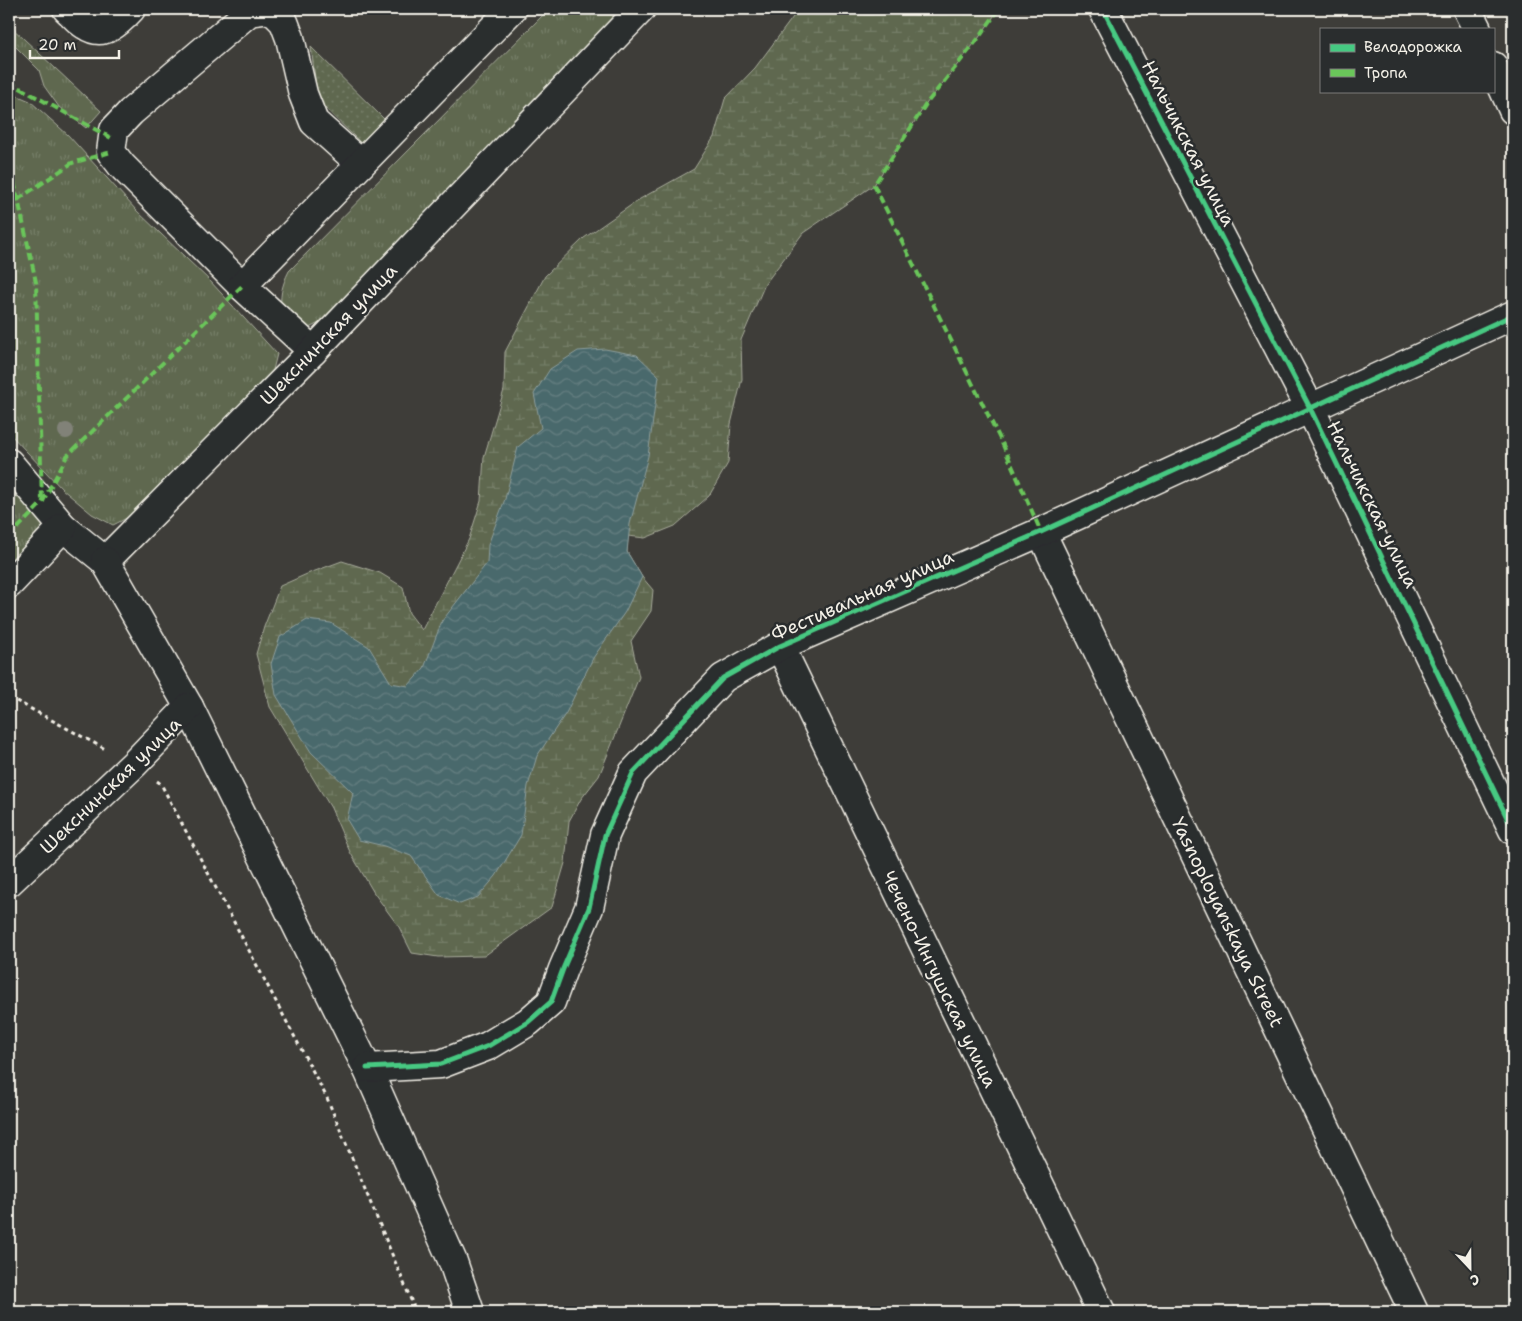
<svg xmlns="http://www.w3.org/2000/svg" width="1522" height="1321" font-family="'Shantell Sans',sans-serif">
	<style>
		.grass { fill: url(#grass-tufts); stroke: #a9ac9c }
		.wetland { fill: url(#wetland-marsh); stroke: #a9ac9c }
		.park { fill: url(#park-dots); stroke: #a9ac9c }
		.water { fill: url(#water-waves); stroke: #8e9f9e }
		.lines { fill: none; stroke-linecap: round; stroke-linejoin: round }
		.minor-casing { stroke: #f4f1e8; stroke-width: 31 }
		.path { stroke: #f4f1e8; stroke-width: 3; stroke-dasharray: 4 4; stroke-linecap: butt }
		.minor { stroke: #2a2d2e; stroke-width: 28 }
		.quiet { stroke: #6ac65a; stroke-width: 4; stroke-dasharray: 8 4; stroke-linecap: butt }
		.cycleway-casing { stroke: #2a2d2e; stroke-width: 8 }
		.cycleway { stroke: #46c982; stroke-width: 5 }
		.tree { fill: #818278 }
		.labels { text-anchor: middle; stroke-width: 5; stroke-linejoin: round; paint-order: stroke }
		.street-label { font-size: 19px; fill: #f4f1e8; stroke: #2a2d2e }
	</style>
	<defs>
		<pattern id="grass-tufts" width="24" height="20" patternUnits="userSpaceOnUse" patternTransform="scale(1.25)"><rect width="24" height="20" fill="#5e684f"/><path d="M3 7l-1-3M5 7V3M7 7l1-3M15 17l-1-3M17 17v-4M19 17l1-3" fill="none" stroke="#767e68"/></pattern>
		<pattern id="wetland-marsh" width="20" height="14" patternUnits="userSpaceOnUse" patternTransform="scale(1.25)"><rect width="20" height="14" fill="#5e684f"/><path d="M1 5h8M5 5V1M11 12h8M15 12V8" fill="none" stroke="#767e68"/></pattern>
		<pattern id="park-dots" width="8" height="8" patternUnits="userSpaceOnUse" patternTransform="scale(1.25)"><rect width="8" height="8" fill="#5e684f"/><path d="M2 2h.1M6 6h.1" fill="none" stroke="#767e68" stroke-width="1.8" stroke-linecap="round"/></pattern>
		<pattern id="water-waves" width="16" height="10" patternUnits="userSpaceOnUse" patternTransform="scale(1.25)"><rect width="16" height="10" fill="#4a696c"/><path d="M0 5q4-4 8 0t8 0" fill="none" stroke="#657f81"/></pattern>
	</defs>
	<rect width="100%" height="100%" fill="#3e3d39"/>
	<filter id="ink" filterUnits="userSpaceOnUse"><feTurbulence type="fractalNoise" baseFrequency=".02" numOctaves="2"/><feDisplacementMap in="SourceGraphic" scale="10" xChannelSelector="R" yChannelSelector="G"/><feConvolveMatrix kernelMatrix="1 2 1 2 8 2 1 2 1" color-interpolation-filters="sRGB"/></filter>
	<g filter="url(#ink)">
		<g class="grass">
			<path d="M549,9H624L612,26L321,322L309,328L295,325L281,314C280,296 281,287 289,271Z"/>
			<polygon points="9,25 101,111 86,128 59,107 44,86 39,70 9,40"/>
			<path d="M9,92L30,101L68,135L136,210L210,281L277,354L273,370L264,382L158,486C144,507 136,514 113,525L92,514L62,489L9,433Z"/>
			<polygon points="9,484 48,528 9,569"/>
		</g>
		<polygon class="wetland" points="799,9 999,9 978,39 926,104 874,185 803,233 765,284 741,340 742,379 731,424 728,463 709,496 675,526 645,538 628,536 627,552 642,577 653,590 651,611 631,641 639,677 599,776 581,799 569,821 565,863 552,907 484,956 438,957 412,953 399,927 374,893 350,852 331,808 270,707 256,654 264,627 280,586 307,574 342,561 380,573 403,587 409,613 422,630 469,539 481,501 484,457 504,390 505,352 545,276 584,238 640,199 694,169 714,137 725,99 755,68"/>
		<polygon class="park" points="311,47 386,121 363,145 318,101"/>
		<polygon class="water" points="605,349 637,355 659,376 648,456 630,524 627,552 642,577 625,612 593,658 566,713 537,756 528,786 521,835 496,876 478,897 460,904 439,895 411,856 384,846 359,840 347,820 353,793 311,752 276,695 271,664 280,637 307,620 331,623 369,647 391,683 408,686 424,668 442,621 487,563 488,545 505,499 518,447 541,428 534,394 550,369 578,351"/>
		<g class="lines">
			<defs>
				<g id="minor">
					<path d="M67,9C73,14 78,21 85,25C104,38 119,22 131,9"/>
					<polyline points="1103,9 1310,408 1513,830"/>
					<polyline points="1467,9 1477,29"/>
					<polyline points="1493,66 1513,110"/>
					<polyline points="242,286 122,166 111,152 114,130 131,112 249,12 271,9 284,22 290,38 303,94 314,122 361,164"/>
					<polyline points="313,351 242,286 512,9"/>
					<polyline points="9,463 63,527 105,561 313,351 641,9"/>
					<polyline points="1041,532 1414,1312"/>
					<polyline points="105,561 189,707 367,1068 453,1262 470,1312"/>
					<polyline points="9,584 63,527"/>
					<polyline points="780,646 1101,1312"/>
					<polyline points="9,882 134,764 189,707"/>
					<polyline points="367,1068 441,1064 488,1046 528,1022 551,1002 563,969 589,908 605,835 633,773 723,678 780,646 1041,532 1513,315"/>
				</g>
			</defs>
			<use href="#minor" class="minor-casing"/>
			<g class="path">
				<polyline points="9,697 107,750"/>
				<polyline points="157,781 161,784 327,1098 416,1312"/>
			</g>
			<use href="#minor" class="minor"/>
			<g class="quiet">
				<polyline points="999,9 978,39 926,104 874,185 1003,445 1041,532"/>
				<polyline points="9,82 113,139"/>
				<polyline points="9,171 14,181 36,282 42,502"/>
				<polyline points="9,208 17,200 72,163 111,152"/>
				<polyline points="9,537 42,503 67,456 242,286"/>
			</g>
			<defs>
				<g id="cycleway">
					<polyline points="1103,9 1310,408 1513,830"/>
					<polyline points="367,1068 441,1064 488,1046 528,1022 551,1002 563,969 589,908 605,835 633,773 723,678 780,646 1041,532 1513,315"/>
				</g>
			</defs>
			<use href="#cycleway" class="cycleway-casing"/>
			<use href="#cycleway" class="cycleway"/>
		</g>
		<circle class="tree" cx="66" cy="431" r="8"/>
	</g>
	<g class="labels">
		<g class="street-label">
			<text transform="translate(1189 143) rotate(63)" y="7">Нальчикская улица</text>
			<text transform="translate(328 334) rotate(-46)" y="7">Шекснинская улица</text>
			<text transform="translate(1373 504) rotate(64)" y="7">Нальчикская улица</text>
			<text transform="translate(862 595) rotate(-24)" y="7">Фестивальная улица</text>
			<text transform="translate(110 785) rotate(-44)" y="7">Шекснинская улица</text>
			<text transform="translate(1228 922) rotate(64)" y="7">Yasnoployanskaya Street</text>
			<text transform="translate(940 979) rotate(64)" y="7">Чечено-Ингушская улица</text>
		</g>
	</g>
	<rect width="1522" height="1321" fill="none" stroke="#2a2d2e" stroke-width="30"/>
	<rect x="15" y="15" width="1492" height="1291" fill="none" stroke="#f4f1e8" stroke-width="2" filter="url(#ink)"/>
	<rect x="1320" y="28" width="175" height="65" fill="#2a2d2e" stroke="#7b7b78"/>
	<rect x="1330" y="44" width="25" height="8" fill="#46c982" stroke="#7b7b78"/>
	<text x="1364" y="52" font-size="15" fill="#f4f1e8">Велодорожка</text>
	<rect x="1330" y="69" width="25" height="8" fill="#6ac65a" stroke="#7b7b78"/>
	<text x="1364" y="78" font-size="15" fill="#f4f1e8">Тропа</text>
	<g transform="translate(1470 1268) rotate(158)" stroke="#2a2d2e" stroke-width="4" paint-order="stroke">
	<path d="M0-4L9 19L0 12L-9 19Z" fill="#f4f1e8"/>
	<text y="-8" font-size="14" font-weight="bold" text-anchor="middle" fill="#f4f1e8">С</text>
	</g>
	<path d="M30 50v8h89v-8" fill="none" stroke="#f4f1e8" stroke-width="2.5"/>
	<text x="38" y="50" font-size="15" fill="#f4f1e8" stroke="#2a2d2e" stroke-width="4" paint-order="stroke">20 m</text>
</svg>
